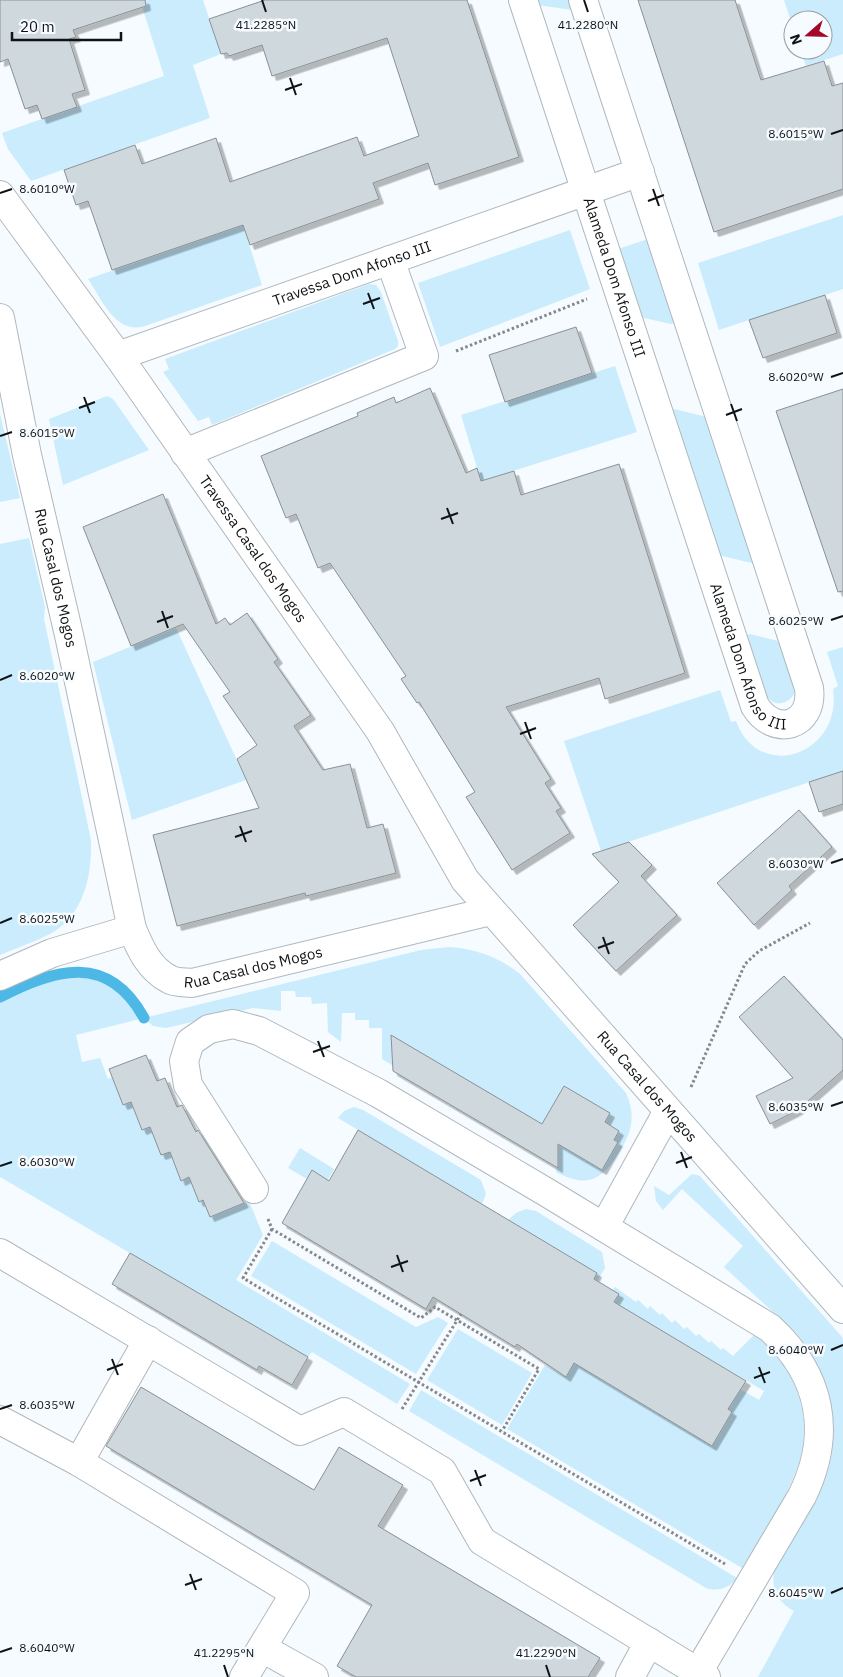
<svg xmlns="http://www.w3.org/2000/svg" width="843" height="1677" font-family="'IBM Plex Sans',sans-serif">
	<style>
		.green { fill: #caecfd; fill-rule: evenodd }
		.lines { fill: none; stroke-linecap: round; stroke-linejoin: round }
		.stream { stroke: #4db7e6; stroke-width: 11 }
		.building { fill: #cfd8dd; stroke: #899195; filter: url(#shadow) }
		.minor-casing { stroke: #b0b8bd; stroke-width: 30 }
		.path { stroke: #84888b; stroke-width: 3; stroke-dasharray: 2.5 2.5; stroke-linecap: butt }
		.minor { stroke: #fff; stroke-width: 28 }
		.ticks { fill: none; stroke: #101315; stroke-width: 2 }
		.labels { text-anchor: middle; stroke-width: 5; stroke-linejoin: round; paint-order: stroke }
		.street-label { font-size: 15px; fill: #101315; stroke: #f5fbfe }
		.ticks-label { font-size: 12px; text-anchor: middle; fill: #101315; stroke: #f5fbfe; stroke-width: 5; stroke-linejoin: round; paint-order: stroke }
	</style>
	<defs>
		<filter id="shadow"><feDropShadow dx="4.5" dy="4.5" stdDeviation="0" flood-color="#0004"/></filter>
	</defs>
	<rect width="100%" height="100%" fill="#f5fbfe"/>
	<g class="green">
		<polygon points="140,0 203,0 221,54 193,65 210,118 31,181 8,149 2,133 164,76"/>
		<polygon points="536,0 570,0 573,10 537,5"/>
		<polygon points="784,0 843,0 843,54 806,66 800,50 823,50 823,20 793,20 793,28"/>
		<polygon points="843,215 843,289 719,330 698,263"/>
		<path d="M243,225L262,285L145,326C115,335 102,299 88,279Z"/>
		<polygon points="570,230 590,289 440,347 418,283"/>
		<polygon points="648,239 676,322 671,324 640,317 618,249"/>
		<polygon points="369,284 376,285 381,292 398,341 398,346 395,349 212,425 209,417 198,421 163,372 169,369 165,359"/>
		<polygon points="615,366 637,432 481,481 461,415"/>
		<polygon points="107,396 113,399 149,450 63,485 49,419"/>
		<polygon points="670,408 707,417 756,564 718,555"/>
		<polygon points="0,414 20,498 0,502"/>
		<path d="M29,538L45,607L44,619L91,840C92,876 84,915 50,934C34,942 16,948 0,955V544Z"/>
		<polygon points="176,628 246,780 132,820 93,662"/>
		<path d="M750,634L782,642L796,691C788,706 773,708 764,693L745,636Z"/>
		<path d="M843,647V771L601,851L564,741L720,690L731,722L736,721C759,784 843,754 833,689L838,686L827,652Z"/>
		<path d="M449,947C476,949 499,957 520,974L626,1093C636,1115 632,1132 620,1151C602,1180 588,1189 556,1172L557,1165L382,1059V1028H369V1020H355V1013H342L341,1042L328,1032L327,1003L312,1004L311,997H296L295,991H281V1011L253,1008L166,1028L153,1026L144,1018L76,1035L82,1062L100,1058L108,1079L112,1077L123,1105L131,1102L142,1130L150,1127L170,1152L181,1180L189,1177L199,1201L203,1200L210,1217L249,1201L263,1235L236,1280L410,1384L397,1404L312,1352L308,1357L0,1177V997C56,968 107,953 144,1018L421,950ZM564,1086L610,1113L605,1122L619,1131L614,1140L618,1142L602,1170L582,1129L550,1110Z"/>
		<polygon points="354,1107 363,1110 481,1180 486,1194 482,1204 338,1118 344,1111"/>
		<polygon points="300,1148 334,1169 328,1180 312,1171 307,1179 288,1168"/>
		<path d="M692,1174L700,1176L843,1338V1677H758L794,1611C777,1602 770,1587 775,1568C791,1540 815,1507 826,1477C843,1427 831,1375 797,1334L724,1267L743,1246L682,1189L663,1210L656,1201L654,1186L669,1195Z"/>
		<polygon points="526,1209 536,1211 602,1252 605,1268 597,1281 593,1279 597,1273 508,1220 516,1213"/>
		<polygon points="272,1241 416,1327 438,1317 448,1323 416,1374 251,1276"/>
		<path d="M615,1287L636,1302L638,1300L648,1309L650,1306L660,1315L662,1313L672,1323L675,1320L684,1329L687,1327L696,1336L699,1334L709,1343L711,1341L721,1350L723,1348L733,1356L755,1334C767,1345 780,1356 789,1370C834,1440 777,1508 742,1568L507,1429L545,1365L566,1377L574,1363L712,1446L732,1412L728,1409L740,1389L759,1400L764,1391L614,1302L619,1294L613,1290Z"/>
		<polygon points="458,1329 532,1373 502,1425 427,1380"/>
		<path d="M421,1390L737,1578C729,1588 719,1592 706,1588L409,1411Z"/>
	</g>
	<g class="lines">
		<path class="stream" d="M0,997C55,969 108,952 144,1018"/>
	</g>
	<g class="building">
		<polygon points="0,0 145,0 146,6 73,30 76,37 69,39 85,90 72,94 77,107 42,119 37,105 25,109 8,59 0,62"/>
		<polygon points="265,0 467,0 519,157 435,185 428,163 373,183 379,199 266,239 250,245 243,225 112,270 88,201 76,205 64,170 135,145 142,164 216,138 230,182 357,137 364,156 419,136 387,38 272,76 262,45 229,56 227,53 221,54 209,19"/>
		<polygon points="638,0 735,0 761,80 824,61 832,86 843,83 843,189 714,232"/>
		<polygon points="825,295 837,333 763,358 749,320"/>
		<polygon points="576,327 592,373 505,402 489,355"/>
		<polygon points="430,388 466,473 477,468 481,481 514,471 521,495 619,464 685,673 605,699 599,678 506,707 551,779 545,783 561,808 556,811 570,833 512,870 466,797 475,792 419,702 417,703 401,679 406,676 330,563 318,568 296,514 286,518 261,456 358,416 357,413 394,397 396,403"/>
		<polygon points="843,389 843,591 838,592 776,411"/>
		<polygon points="163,494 216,624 225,618 230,625 247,613 278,659 274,662 311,715 294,726 323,770 350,764 367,828 383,824 396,873 306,896 305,893 177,926 153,835 259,808 237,759 257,745 223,696 230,692 183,624 131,646 83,527"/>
		<polygon points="843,771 843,804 819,812 809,782"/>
		<polygon points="799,810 832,847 789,886 792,890 754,925 717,883"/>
		<polygon points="629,842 652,865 641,876 677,915 616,971 573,925 619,882 592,854"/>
		<polygon points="784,976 843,1040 843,1070 798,1110 770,1124 756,1096 793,1078 739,1017"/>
		<polygon points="391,1035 542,1124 564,1086 610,1113 605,1122 619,1131 614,1140 618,1142 602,1170 558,1144 558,1168 393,1071"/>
		<polygon points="146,1055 157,1081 165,1078 177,1107 182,1105 196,1132 198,1130 244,1203 210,1217 203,1200 199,1202 189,1177 181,1181 170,1152 161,1155 150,1127 142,1130 131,1102 123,1105 109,1069"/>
		<polygon points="358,1130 597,1273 594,1279 619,1294 614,1302 746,1381 728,1409 732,1412 712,1446 574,1363 566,1377 517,1344 515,1347 433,1297 426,1309 282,1223 312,1170 329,1181"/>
		<polygon points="130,1253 308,1357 292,1385 259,1366 257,1370 112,1284"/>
		<polygon points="141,1387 314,1490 339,1447 403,1485 378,1526 600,1658 588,1677 356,1677 337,1666 372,1605 106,1446"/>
	</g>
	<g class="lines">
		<defs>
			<g id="minor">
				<path id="s1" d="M523,0L755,706C775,738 814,726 809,688L583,0"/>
				<path id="s2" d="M0,195L118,356L380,731L465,880L843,1309"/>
				<path id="s3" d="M0,318L27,455L69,635L132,929C140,948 149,969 169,979C175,983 185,982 192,983L491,911"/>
				<path id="s4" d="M118,356L640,172"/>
				<polyline points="185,453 424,356 390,260"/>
				<polyline points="0,976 52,953 132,929"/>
				<path d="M254,1189L188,1085L184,1061L190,1042L209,1029L233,1024L259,1031L378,1093L546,1192L770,1328C821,1375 833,1433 802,1496L698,1672"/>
				<polyline points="604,1227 668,1111"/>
				<polyline points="0,1253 300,1431 344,1412 442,1471 482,1541 706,1677"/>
				<polyline points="0,1420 79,1462 295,1593 244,1677"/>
				<polyline points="79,1462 148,1340"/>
				<polyline points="262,1648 314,1677"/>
				<polyline points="630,1677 649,1642"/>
			</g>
		</defs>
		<use href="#minor" class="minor-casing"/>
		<g class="path">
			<polyline points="456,351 587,299"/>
			<polyline points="691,1087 745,964 759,951 810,923"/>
			<polyline points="268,1219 272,1229 421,1318 435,1307 539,1369 502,1431"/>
			<polyline points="272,1229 243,1278 725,1564"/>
			<polyline points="402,1409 461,1314"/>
		</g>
		<use href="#minor" class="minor"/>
	</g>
	<path class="ticks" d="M262,0L266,12M584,0L588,12M290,78L296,95M285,90L302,84M831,134L843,130M653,189L659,206M0,193L12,189M648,201L664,195M368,293L374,309M363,304L380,298M831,377L843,373M84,397L90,413M731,404L737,421M79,408L95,402M726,415L742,409M0,436L12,432M447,508L453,524M441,519L458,513M162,611L168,628M831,620L843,616M157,622L173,616M0,680L12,675M525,722L531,739M520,734L536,728M240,826L246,842M235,837L252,831M831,863L843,859M0,923L12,918M603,937L609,954M598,948L614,942M318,1041L324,1057M313,1052L330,1046M831,1106L843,1102M681,1152L687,1168M676,1163L692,1157M0,1166L12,1162M397,1255L403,1272M391,1267L408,1261M831,1350L843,1345M112,1359L118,1375M759,1367L765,1383M107,1370L123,1364M754,1378L770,1372M0,1409L12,1405M475,1470L481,1486M470,1481L486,1475M190,1574L196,1590M185,1585L202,1579M831,1593L843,1588M0,1652L12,1648M224,1665L228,1677M546,1665L550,1677"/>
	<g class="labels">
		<g class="street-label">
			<text dy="5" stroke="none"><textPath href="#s4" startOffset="248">Travessa Dom Afonso III</textPath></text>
			<text dy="5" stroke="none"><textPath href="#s1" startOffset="292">Alameda Dom Afonso III</textPath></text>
			<text dy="5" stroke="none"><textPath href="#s2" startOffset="435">Travessa Casal dos Mogos</textPath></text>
			<text dy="5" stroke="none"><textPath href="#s3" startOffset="266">Rua Casal dos Mogos</textPath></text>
			<text dy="5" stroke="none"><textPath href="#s1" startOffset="698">Alameda Dom Afonso III</textPath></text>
			<text dy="5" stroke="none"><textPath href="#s3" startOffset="775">Rua Casal dos Mogos</textPath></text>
			<text dy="5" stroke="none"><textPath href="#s2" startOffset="1104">Rua Casal dos Mogos</textPath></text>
		</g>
	</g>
	<g class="ticks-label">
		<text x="266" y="29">41.2285°N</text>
		<text x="588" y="29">41.2280°N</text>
		<text x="796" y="138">8.6015°W</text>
		<text x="47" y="193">8.6010°W</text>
		<text x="796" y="381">8.6020°W</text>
		<text x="47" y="437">8.6015°W</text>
		<text x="796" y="625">8.6025°W</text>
		<text x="47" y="680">8.6020°W</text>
		<text x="796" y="868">8.6030°W</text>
		<text x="47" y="923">8.6025°W</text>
		<text x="796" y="1111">8.6035°W</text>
		<text x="47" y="1166">8.6030°W</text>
		<text x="796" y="1354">8.6040°W</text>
		<text x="47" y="1409">8.6035°W</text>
		<text x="796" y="1597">8.6045°W</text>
		<text x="47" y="1652">8.6040°W</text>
		<text x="224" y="1657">41.2295°N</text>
		<text x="546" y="1657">41.2290°N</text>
	</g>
	<g transform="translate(808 35) rotate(250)"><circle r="24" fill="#f5fbfe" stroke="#999ea1"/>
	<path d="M0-4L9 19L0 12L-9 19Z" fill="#a40727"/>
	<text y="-8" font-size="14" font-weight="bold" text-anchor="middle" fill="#101315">N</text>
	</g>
	<path d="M12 32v8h109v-8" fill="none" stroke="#101315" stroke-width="2.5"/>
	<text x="20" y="32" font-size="15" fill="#101315" stroke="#f5fbfe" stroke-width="4" paint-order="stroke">20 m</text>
</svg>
